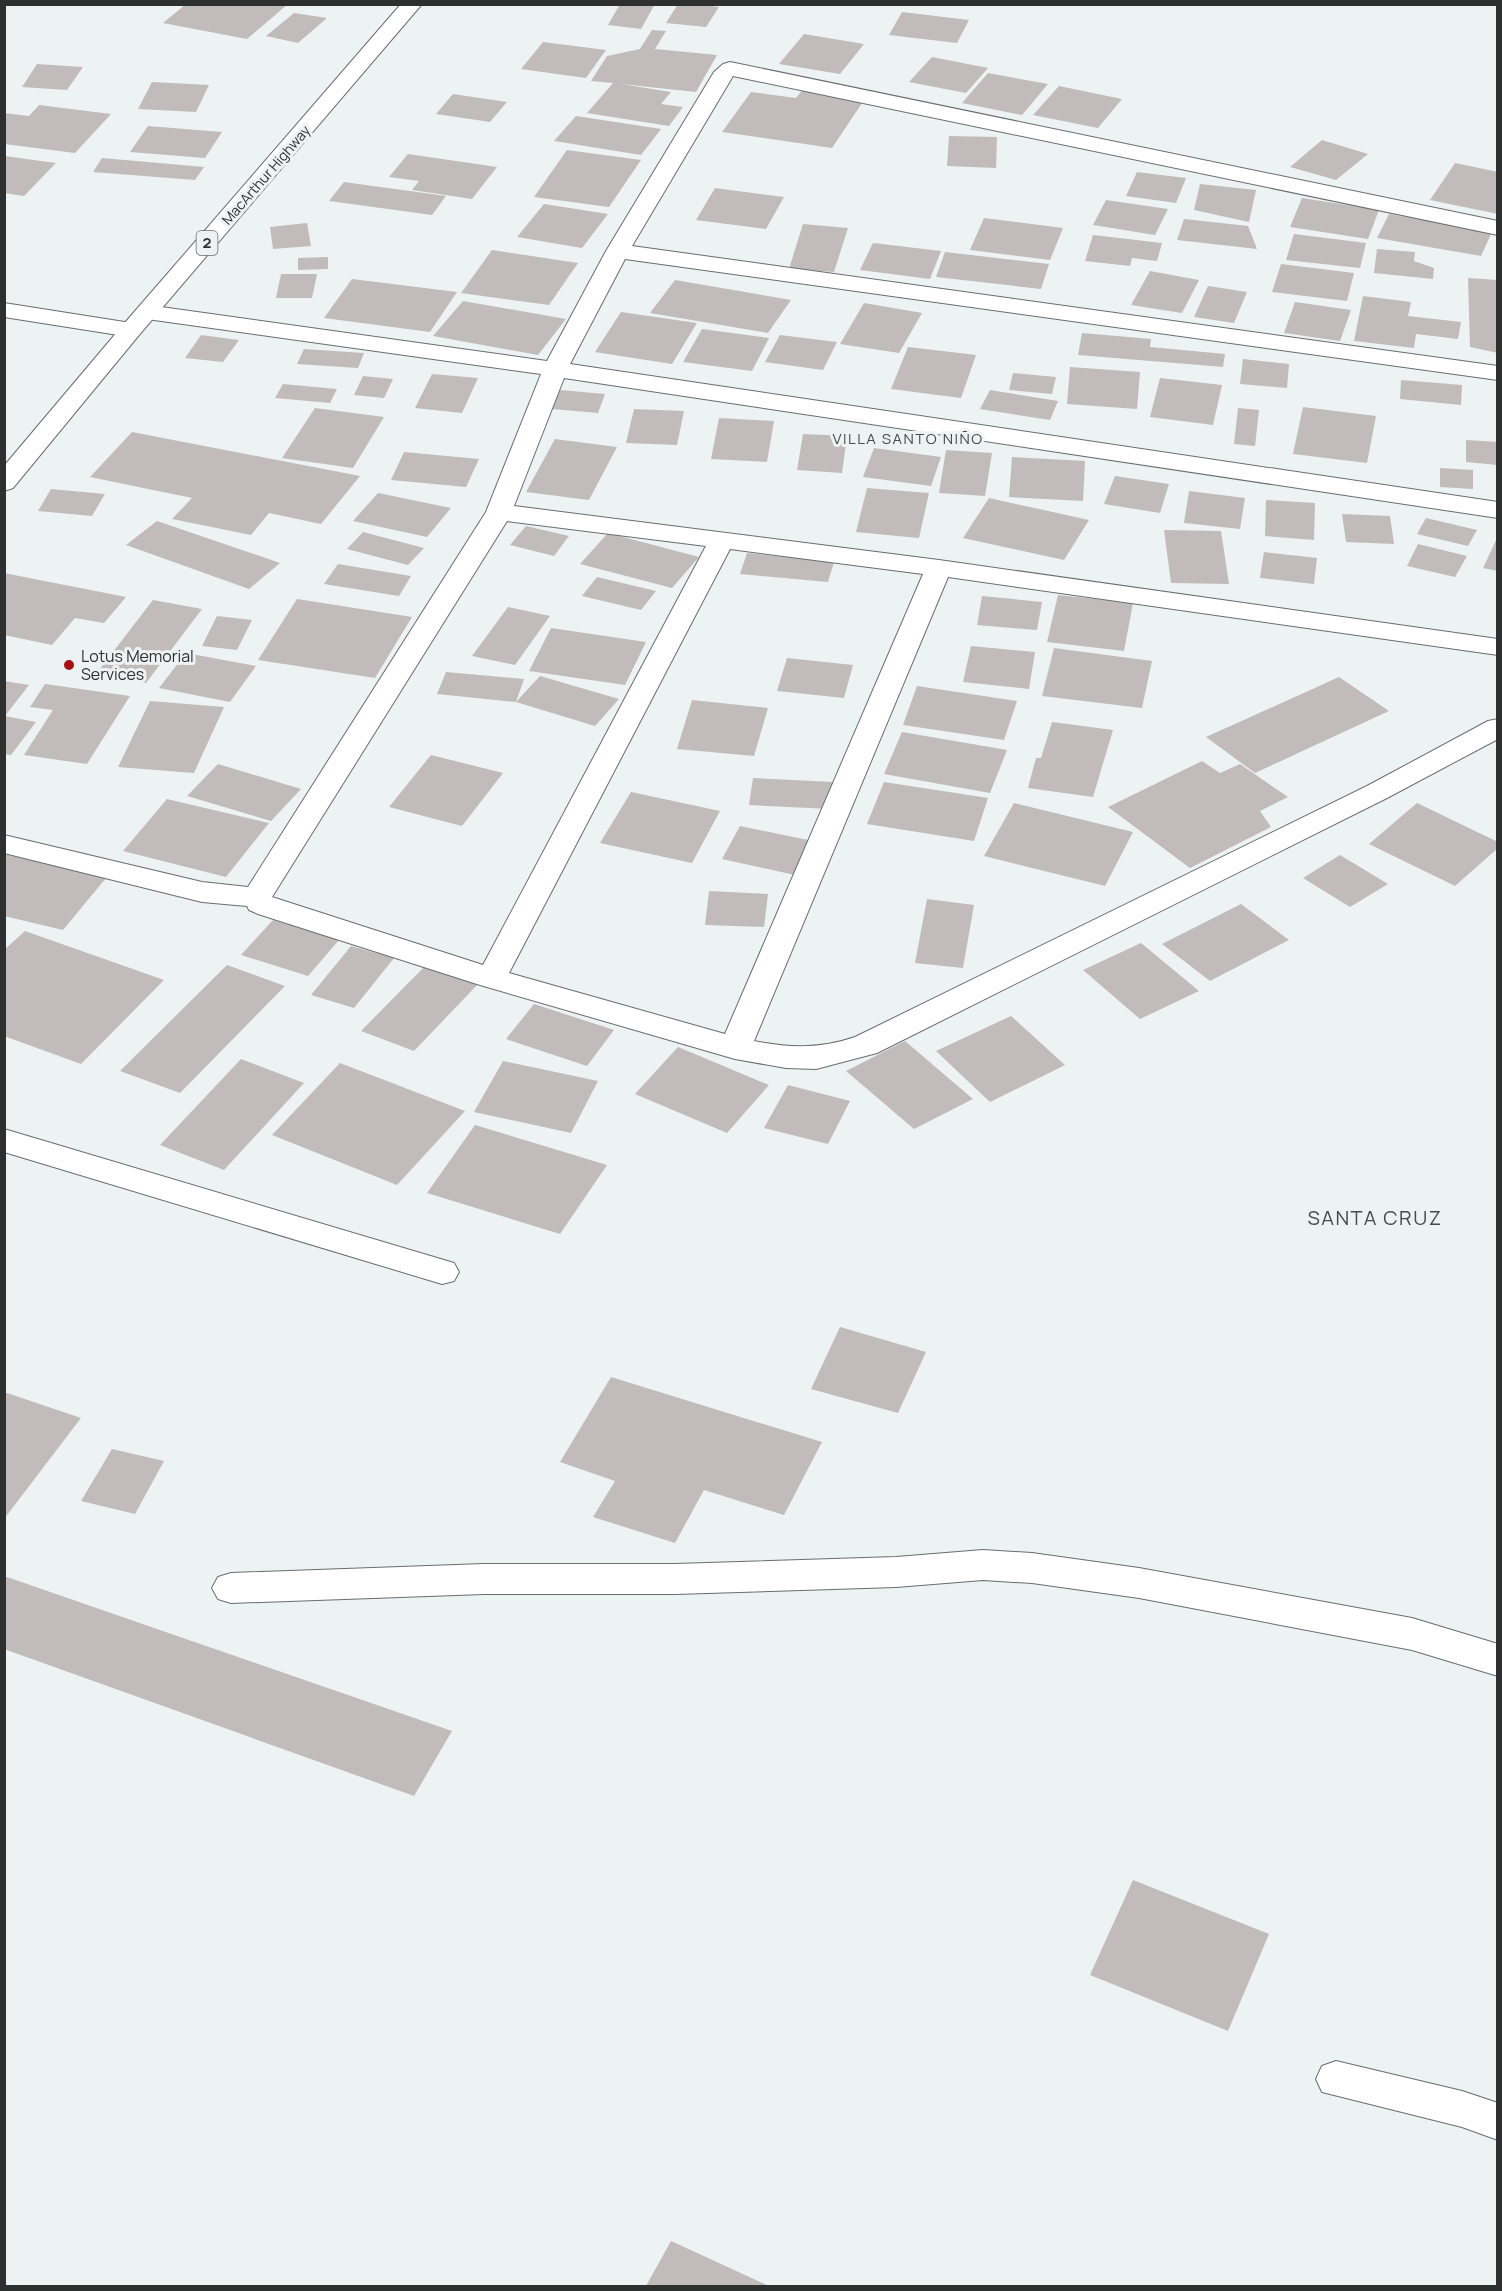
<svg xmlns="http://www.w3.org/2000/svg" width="1502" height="2291" font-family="Manrope,sans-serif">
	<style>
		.building { fill: #c1bcbb }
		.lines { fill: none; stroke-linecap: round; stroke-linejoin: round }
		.service-casing { stroke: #686d6d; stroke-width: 2 }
		.minor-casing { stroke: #686d6d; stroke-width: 2 }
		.trunk-casing { stroke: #686d6d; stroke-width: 2 }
		.service { fill: #fff; fill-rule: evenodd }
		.minor { fill: #fff; fill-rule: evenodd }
		.trunk { fill: #fff; fill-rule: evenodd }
		.poi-dot { fill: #a61014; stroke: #edf2f3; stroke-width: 2 }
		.labels { text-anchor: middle; stroke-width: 6; stroke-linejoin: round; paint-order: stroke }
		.far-street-label { font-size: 14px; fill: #2e3030; stroke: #edf2f3 }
		.shield { fill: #edf2f3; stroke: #676a6a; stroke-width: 1.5 }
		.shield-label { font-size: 15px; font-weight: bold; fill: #2e3030 }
		.far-neighbourhood-label { font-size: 15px; letter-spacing: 1.5px; fill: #474b4c; stroke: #edf2f3 }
		.poi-label { font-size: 16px; fill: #2e3030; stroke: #edf2f3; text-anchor: start }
		.quarter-label { font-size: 20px; letter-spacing: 1.5px; fill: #474b4c; stroke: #edf2f3 }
	</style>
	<rect width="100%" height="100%" fill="#edf2f3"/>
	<g class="building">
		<polygon points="186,4 288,4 247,39 163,23"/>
		<polygon points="620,4 655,4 641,29 608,25"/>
		<polygon points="678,4 698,4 719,7 706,27 666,23"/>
		<polygon points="902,12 969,20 957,43 889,35"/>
		<polygon points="294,13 327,18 298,43 266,36"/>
		<polygon points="652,30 666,31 655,49 717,55 696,92 621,84 671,92 661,104 683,107 669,126 587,113 613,83 591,81 607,56 640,49"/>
		<polygon points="804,34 864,44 840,74 779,64"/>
		<polygon points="543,42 606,50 586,78 521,69"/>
		<polygon points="932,57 988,68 966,93 909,82"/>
		<polygon points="37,64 83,67 67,90 22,87"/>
		<polygon points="988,73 1048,84 1022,115 962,103"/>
		<polygon points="152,82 209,85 196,112 138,109"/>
		<polygon points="1059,86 1122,99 1098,128 1033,115"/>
		<polygon points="804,88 866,97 832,148 722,132 751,92 796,98"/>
		<polygon points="453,94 507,102 490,122 436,114"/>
		<polygon points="39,105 111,114 75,153 4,144 4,113 29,116"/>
		<polygon points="576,116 661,129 641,155 554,141"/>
		<polygon points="148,126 222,132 205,158 130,152"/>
		<polygon points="949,136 997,137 996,168 947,166"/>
		<polygon points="1322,140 1368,154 1336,180 1290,167"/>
		<polygon points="567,150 641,160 609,207 534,197"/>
		<polygon points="408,154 497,167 472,199 412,190 419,181 389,177"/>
		<polygon points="4,156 56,163 24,196 4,193"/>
		<polygon points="102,158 204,167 195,180 93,172"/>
		<polygon points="1455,163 1498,172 1498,214 1430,200"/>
		<polygon points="1137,172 1186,178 1176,203 1126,196"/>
		<polygon points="344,182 446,196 432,215 329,201"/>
		<polygon points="1200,184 1256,190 1249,222 1194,210"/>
		<polygon points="715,188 784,197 766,229 696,220"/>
		<polygon points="1302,198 1379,210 1368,239 1290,227"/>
		<polygon points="1106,200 1168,209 1155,235 1093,225"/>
		<polygon points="544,204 608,214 582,248 517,237"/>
		<polygon points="1389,214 1492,232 1481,256 1377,238"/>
		<polygon points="984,218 1063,228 1050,260 970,250"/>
		<polygon points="1184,219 1248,226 1257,249 1177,240"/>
		<polygon points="307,223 311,246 273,249 270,227"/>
		<polygon points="803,224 848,228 834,272 789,269"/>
		<polygon points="1294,234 1366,243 1360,268 1286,260"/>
		<polygon points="1093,235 1162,243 1157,261 1132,258 1130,266 1085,261"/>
		<polygon points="873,243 941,251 930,279 860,270"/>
		<polygon points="1377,249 1415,252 1414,261 1434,268 1433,279 1374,273"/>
		<polygon points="492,250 578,263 549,305 461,293"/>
		<polygon points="945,252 1049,264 1041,289 936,277"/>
		<polygon points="328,257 328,269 298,270 298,258"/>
		<polygon points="1281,264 1354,273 1347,301 1272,292"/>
		<polygon points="1150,271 1199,280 1182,313 1131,305"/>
		<polygon points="281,274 317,274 312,298 276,298"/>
		<polygon points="1468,278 1498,280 1498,353 1470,347"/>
		<polygon points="352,279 457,292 430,332 324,318"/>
		<polygon points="675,280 791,300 768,333 650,313"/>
		<polygon points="1208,286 1247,292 1234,323 1194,317"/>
		<polygon points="1363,296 1411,302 1408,316 1461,322 1458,339 1416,334 1414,348 1354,341"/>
		<polygon points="463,301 566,319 538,355 433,336"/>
		<polygon points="1295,302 1351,310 1340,341 1284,333"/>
		<polygon points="864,303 922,313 899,353 840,344"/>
		<polygon points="621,312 697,323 672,364 595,352"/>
		<polygon points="702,329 769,338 752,371 683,362"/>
		<polygon points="1082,333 1151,339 1150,347 1225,354 1223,367 1078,355"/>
		<polygon points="201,335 239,340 223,362 185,358"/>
		<polygon points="780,335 837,342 823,370 765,362"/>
		<polygon points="908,347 976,355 961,398 891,389"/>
		<polygon points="304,349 364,353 358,368 297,364"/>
		<polygon points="1243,359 1289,364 1287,388 1240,384"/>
		<polygon points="1070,367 1140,372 1137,409 1067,404"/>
		<polygon points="1013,373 1056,377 1052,394 1009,390"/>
		<polygon points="432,374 478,378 462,413 415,408"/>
		<polygon points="363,376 393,379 384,398 354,395"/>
		<polygon points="1160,378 1222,385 1213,425 1150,417"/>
		<polygon points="1401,380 1462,385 1461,405 1400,399"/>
		<polygon points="283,384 337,389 330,403 275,398"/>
		<polygon points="560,390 605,394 598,413 552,409"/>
		<polygon points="990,390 1058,401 1050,420 980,409"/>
		<polygon points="1303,407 1376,416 1367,463 1293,454"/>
		<polygon points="315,408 384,417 353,468 282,458"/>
		<polygon points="1238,408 1259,410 1255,446 1234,444"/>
		<polygon points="634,409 684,411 677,445 626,443"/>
		<polygon points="719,418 774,421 767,462 711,459"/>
		<polygon points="132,432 360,476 321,524 269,513 251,535 172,519 192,498 90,477"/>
		<polygon points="803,434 847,436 842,473 797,470"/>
		<polygon points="555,439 617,447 589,500 526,492"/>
		<polygon points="1466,440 1498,442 1498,465 1466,462"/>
		<polygon points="874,448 941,457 931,486 863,477"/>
		<polygon points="946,450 992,453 985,496 939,493"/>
		<polygon points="404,452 479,459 466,487 391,480"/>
		<polygon points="1012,457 1085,461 1083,501 1009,497"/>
		<polygon points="1440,468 1473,470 1473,489 1440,487"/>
		<polygon points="1115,476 1169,484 1160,513 1104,504"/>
		<polygon points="867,488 929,493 919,538 856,532"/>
		<polygon points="51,489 105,494 92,516 38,511"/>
		<polygon points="1189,491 1245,498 1240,529 1184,523"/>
		<polygon points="378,493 451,508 427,537 353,521"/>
		<polygon points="989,498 1089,520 1064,560 963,538"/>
		<polygon points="1266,500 1315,503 1314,540 1265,536"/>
		<polygon points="1342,514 1390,516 1394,544 1346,542"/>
		<polygon points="1426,518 1477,530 1468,546 1417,534"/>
		<polygon points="157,521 280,563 249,589 126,545"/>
		<polygon points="526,526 569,536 554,556 510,545"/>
		<polygon points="1164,530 1221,531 1229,584 1171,583"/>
		<polygon points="363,532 424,548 408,565 347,549"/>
		<polygon points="608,533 699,557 672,588 580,564"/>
		<polygon points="1498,536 1498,571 1483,568"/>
		<polygon points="1418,544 1467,556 1455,577 1407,566"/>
		<polygon points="1264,552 1317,558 1314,584 1260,578"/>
		<polygon points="747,553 834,562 828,582 740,574"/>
		<polygon points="338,564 411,576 399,596 324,584"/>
		<polygon points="4,573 126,597 104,623 75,618 52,645 4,635"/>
		<polygon points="597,577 656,591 641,610 582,596"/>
		<polygon points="1058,595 1133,603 1124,651 1047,642"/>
		<polygon points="982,596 1042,602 1037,630 977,625"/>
		<polygon points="297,599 412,617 375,678 258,660"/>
		<polygon points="153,600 202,609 146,683 96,674"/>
		<polygon points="508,607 550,616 515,665 472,656"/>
		<polygon points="217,616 252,620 237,650 202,646"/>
		<polygon points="551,628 646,642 625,685 529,671"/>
		<polygon points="971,646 1035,652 1029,689 963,682"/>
		<polygon points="1054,648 1152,661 1142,708 1042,696"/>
		<polygon points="186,653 256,666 230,702 159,688"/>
		<polygon points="787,658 853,665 844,698 777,691"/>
		<polygon points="446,672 524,679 516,702 437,694"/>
		<polygon points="540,676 619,699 595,726 516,702"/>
		<polygon points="1339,677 1389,711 1255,773 1206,737"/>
		<polygon points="4,681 29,685 5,716 36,722 11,755 4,754"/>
		<polygon points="45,684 130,696 87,764 24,755 53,710 30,707"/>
		<polygon points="917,686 1017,701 1004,740 903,725"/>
		<polygon points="692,700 768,708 754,756 677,749"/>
		<polygon points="150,701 224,707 194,773 118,767"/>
		<polygon points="1052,722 1113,730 1093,797 1028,788 1036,758 1041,758"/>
		<polygon points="902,732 1007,750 990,793 884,774"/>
		<polygon points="431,755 503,773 462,826 389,807"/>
		<polygon points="1202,761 1220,773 1240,764 1288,797 1260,811 1271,827 1190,868 1108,807"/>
		<polygon points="218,764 301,789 271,821 187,796"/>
		<polygon points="753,778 833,782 830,809 749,805"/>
		<polygon points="884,782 988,798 974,841 867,824"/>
		<polygon points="631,792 720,811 692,863 600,843"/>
		<polygon points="167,799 269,823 226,877 123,851"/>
		<polygon points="1014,803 1133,832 1105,886 984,856"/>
		<polygon points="1417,803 1498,842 1498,848 1455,886 1369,844"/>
		<polygon points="740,826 813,841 795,875 722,859"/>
		<polygon points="4,854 106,878 63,930 4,916"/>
		<polygon points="1340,855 1388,884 1350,907 1303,878"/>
		<polygon points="709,891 768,894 764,927 705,925"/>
		<polygon points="927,899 974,905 963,968 915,963"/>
		<polygon points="1241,904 1289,940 1210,981 1162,944"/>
		<polygon points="273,920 339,940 308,976 241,955"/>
		<polygon points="25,931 164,980 81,1064 4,1036 4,950"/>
		<polygon points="1141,943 1199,991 1140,1019 1083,970"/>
		<polygon points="351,946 394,958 354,1008 311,995"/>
		<polygon points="429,962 480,982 414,1051 361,1031"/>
		<polygon points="227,965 285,986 180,1093 120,1071"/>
		<polygon points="534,1004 614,1030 587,1066 506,1039"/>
		<polygon points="1011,1016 1065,1065 990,1102 936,1051"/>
		<polygon points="905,1041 973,1099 914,1129 846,1071"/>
		<polygon points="678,1047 769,1085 727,1133 635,1094"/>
		<polygon points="241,1059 304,1083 224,1170 160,1145"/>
		<polygon points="503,1061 598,1081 571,1133 474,1112"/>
		<polygon points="340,1063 465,1111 397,1185 272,1135"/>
		<polygon points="788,1085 850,1101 828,1144 764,1128"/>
		<polygon points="475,1125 607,1165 560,1234 427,1193"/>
		<polygon points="840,1327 926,1352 898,1413 811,1389"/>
		<polygon points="611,1377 822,1442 784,1515 704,1490 675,1543 593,1517 615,1481 560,1462"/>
		<polygon points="4,1392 81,1418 4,1519"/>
		<polygon points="112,1449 164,1461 135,1514 81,1501"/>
		<polygon points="4,1576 452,1731 414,1796 4,1649"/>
		<polygon points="1133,1880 1269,1934 1228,2031 1090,1975"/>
		<polygon points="671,2241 769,2286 646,2286"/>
	</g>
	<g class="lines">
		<defs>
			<polygon id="service" points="1336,2061 1462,2091 1498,2103 1498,2140 1462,2127 1322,2092 1316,2079 1322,2066"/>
			<g id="minor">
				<path d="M730,62L1498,221V235L733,76L632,246L1498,366V380L625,259L570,364L1498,502V518L564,378L514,506L939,560L1498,639V655L948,577L754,1041C789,1048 820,1049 855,1037L1367,786L1488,721L1498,719V739L1387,798L877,1053L816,1069L786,1068L735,1059L480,985L258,914L249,910L247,906L202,902L4,853V835L202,882L248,887L486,512L541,374L147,319L139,317L135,312L139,307L147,305L547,361L606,251L714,72L723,64ZM507,521L706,546L483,965L272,897ZM730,549L923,574L725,1034L509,973Z"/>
				<polygon points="4,303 131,323 139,325 143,330 139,335 131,337 4,317"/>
				<polygon points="4,1129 454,1263 459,1272 454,1281 442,1284 4,1152"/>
				<polygon points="983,1550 1032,1553 1139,1568 1412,1618 1498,1644 1498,1676 1412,1650 1139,1598 1032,1583 983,1580 896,1587 675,1594 484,1594 231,1603 218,1599 212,1588 218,1577 231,1573 484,1564 675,1564 896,1557"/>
			</g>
			<polygon id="trunk" points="401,4 422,4 139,335 13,488 4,491 4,466 123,325"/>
		</defs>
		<use href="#service" class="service-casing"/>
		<use href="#minor" class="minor-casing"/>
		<use href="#trunk" class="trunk-casing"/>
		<use href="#service" class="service"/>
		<use href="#minor" class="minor"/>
		<use href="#trunk" class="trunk"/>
	</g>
	<circle class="poi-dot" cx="69" cy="665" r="6"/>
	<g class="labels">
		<g class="far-street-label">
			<text transform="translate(266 175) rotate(-49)" y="5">MacArthur Highway</text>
		</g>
		<rect class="shield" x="196.5" y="231" width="21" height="24" rx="4.5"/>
		<g class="shield-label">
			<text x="207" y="248">2</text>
		</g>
		<g class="far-neighbourhood-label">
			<text x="908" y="444">VILLA SANTO NIÑO</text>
		</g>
		<g class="poi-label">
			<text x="81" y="662">Lotus Memorial<tspan x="81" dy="18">Services</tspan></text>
		</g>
		<g class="quarter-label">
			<text x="1375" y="1225">SANTA CRUZ</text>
		</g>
	</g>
	<rect width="1502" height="2291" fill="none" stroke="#2e3030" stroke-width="12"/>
</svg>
